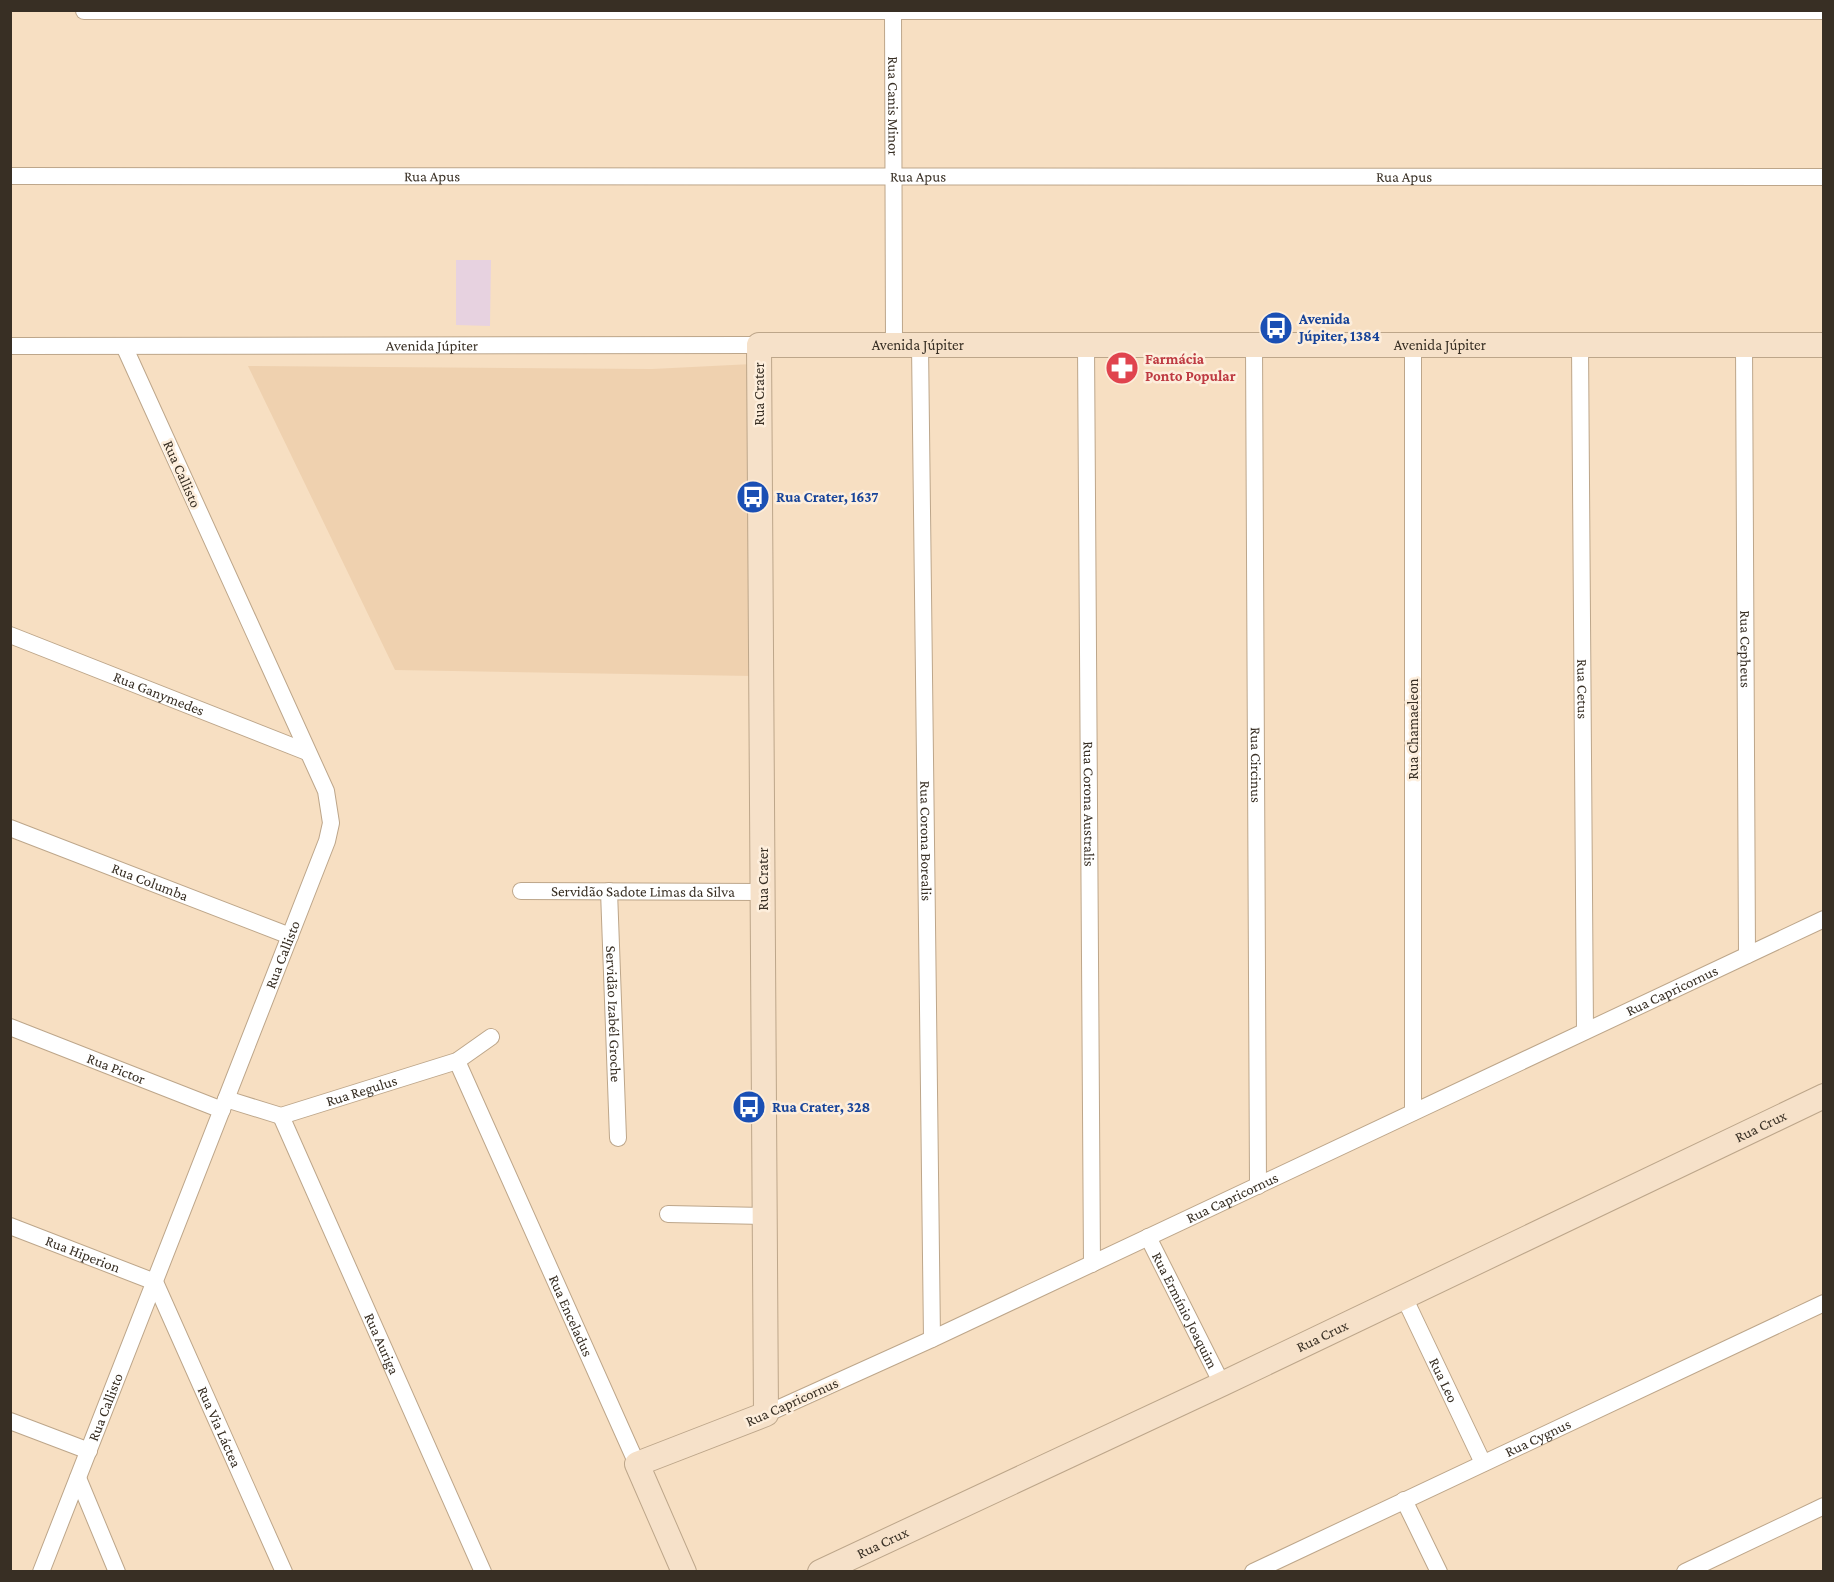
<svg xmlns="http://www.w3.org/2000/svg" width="1834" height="1582" font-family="'Crimson Pro',serif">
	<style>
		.built { fill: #efd1af }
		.medical { fill: #e7d2e0 }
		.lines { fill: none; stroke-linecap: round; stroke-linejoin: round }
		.street-casing { stroke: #bda68a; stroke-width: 18 }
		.secondary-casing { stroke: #bda68a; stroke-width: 26 }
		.street { stroke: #fff; stroke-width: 16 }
		.secondary { stroke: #f6e1c9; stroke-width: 24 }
		.labels { text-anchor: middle; stroke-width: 5; stroke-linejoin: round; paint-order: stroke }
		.street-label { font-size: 15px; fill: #382f24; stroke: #fdeedc }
		.transit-label { font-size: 15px; font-weight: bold; fill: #164399; stroke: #fdeedc; text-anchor: start }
		.health-label { font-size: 15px; font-weight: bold; fill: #be3a42; stroke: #fdeedc; text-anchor: start }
	</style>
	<rect width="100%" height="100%" fill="#f7dfc2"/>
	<polygon class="built" points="752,364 752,676 395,670 248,366 652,369"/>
	<polygon class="medical" points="456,260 491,260 490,326 456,325"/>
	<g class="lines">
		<defs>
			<g id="street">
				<path id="s1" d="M893,10L894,345"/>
				<polyline points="84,11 1824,11"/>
				<path id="s2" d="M10,176L1824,177"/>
				<path id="s3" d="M920,345L932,1339"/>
				<path id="s4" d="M1086,345L1092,1264"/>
				<path id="s5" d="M1254,345L1258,1186"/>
				<path id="s6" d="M1580,345L1585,1031"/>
				<path id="s7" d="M1744,345L1747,955"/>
				<path id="s8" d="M10,346L759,345"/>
				<path id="s9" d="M10,635L307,752"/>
				<path id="s10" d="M10,828L290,936"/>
				<path id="s11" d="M521,891L763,892"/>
				<path id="s12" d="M609,891L618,1138"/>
				<path id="s13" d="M10,1027L222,1110"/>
				<path id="s14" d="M457,1061L637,1464"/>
				<path id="s15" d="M226,1099L281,1116L457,1061L491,1037"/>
				<polyline points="1413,1112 1413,345"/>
				<path id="s16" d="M281,1116L483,1572"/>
				<polyline points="668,1214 765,1216"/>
				<path id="s17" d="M10,1226L155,1282L284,1572"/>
				<path id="s18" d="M1148,1237L1222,1384"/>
				<path id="s19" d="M1404,1297L1483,1463"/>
				<path id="s20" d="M766,1414L932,1339L1824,919"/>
				<polyline points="10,1421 89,1451"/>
				<polyline points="78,1478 117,1572"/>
				<polyline points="1404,1500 1439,1572"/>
				<path id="s21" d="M41,1572L327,841L331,823L326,791L124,346"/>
				<path id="s22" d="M1253,1572L1824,1303"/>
				<polyline points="1685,1572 1824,1506"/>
			</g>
			<g id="secondary">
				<path id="s23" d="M684,1572L637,1464L766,1414L759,345H1824"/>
				<path id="s24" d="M820,1572L1222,1384L1824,1096"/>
			</g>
		</defs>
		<use href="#street" class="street-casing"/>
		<use href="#secondary" class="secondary-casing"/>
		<use href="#street" class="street"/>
		<use href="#secondary" class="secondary"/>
	</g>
	<defs>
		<symbol id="bus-disc" viewBox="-11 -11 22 22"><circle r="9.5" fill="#1a4fb4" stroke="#fdeedc"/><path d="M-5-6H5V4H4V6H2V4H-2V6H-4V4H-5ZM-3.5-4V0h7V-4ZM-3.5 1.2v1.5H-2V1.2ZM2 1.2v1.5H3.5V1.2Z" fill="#fff"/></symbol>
		<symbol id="pharmacy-disc" viewBox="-11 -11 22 22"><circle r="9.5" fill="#e0444e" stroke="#fdeedc"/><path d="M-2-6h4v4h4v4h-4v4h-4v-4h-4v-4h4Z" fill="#fff"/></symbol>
	</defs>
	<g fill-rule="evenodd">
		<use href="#bus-disc" x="1257" y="309" width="38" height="38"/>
		<use href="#pharmacy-disc" x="1103" y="349" width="38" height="38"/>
		<use href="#bus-disc" x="734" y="478" width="38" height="38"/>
		<use href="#bus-disc" x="730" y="1088" width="38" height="38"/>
	</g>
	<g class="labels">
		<g class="street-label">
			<text dy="5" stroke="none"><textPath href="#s1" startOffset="96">Rua Canis Minor</textPath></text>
			<text dy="5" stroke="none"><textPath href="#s2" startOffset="422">Rua Apus</textPath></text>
			<text dy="5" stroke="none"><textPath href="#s2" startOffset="908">Rua Apus</textPath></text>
			<text dy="5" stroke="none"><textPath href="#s2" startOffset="1394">Rua Apus</textPath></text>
			<text dy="5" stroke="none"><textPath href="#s23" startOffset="1484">Avenida Júpiter</textPath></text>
			<text dy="5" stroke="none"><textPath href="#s23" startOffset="2006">Avenida Júpiter</textPath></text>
			<text dy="5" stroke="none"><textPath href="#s8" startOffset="422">Avenida Júpiter</textPath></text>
			<text transform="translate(759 394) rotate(-90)" y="5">Rua Crater</text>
			<text transform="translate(182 474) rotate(66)" y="5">Rua Callisto</text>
			<text dy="5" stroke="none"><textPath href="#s7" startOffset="304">Rua Cepheus</textPath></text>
			<text dy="5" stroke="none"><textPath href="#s6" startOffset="344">Rua Cetus</textPath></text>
			<text dy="5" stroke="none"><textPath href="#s9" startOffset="160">Rua Ganymedes</textPath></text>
			<text transform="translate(1413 729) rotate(-90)" y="5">Rua Chamaeleon</text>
			<text dy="5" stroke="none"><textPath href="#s5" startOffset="420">Rua Circinus</textPath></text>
			<text dy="5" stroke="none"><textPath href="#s4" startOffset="459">Rua Corona Australis</textPath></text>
			<text dy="5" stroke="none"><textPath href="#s3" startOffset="496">Rua Corona Borealis</textPath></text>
			<text transform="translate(763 879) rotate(-90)" y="5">Rua Crater</text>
			<text dy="5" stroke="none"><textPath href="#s10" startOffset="150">Rua Columba</textPath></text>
			<text dy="5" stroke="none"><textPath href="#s11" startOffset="122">Servidão Sadote Limas da Silva</textPath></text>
			<text dy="5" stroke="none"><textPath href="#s21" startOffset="663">Rua Callisto</textPath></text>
			<text dy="5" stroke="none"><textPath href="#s20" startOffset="1000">Rua Capricornus</textPath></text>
			<text dy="5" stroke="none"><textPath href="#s12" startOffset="123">Servidão Izabél Groche</textPath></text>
			<text dy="5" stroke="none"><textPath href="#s13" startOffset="114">Rua Pictor</textPath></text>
			<text dy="5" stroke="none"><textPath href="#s15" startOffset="142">Rua Regulus</textPath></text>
			<text dy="5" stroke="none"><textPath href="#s24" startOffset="1041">Rua Crux</textPath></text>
			<text dy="5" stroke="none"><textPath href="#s20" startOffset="514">Rua Capricornus</textPath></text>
			<text dy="5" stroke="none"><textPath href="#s17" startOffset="78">Rua Hiperion</textPath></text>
			<text dy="5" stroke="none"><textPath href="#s18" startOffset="82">Rua Ermínio Joaquim</textPath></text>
			<text dy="5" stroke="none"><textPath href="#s14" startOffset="279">Rua Enceladus</textPath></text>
			<text dy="5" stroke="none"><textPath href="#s24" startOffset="555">Rua Crux</textPath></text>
			<text dy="5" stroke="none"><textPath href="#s16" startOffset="249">Rua Auriga</textPath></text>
			<text dy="5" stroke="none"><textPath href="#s19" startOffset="92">Rua Leo</textPath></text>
			<text transform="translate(792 1402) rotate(-24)" y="5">Rua Capricornus</text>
			<text dy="5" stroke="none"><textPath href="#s21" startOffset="177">Rua Callisto</textPath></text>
			<text dy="5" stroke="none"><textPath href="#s17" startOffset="314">Rua Via Láctea</textPath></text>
			<text dy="5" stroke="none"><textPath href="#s22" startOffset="315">Rua Cygnus</textPath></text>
			<text dy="5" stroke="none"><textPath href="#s24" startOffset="69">Rua Crux</textPath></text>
		</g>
		<g class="transit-label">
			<text x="1299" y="324">Avenida<tspan x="1299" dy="17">Júpiter, 1384</tspan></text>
			<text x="776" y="502">Rua Crater, 1637</text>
			<text x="772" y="1112">Rua Crater, 328</text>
		</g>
		<g class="health-label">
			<text x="1145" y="364">Farmácia<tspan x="1145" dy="17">Ponto Popular</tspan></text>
		</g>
	</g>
	<rect width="1834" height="1582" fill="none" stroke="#382f24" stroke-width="24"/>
</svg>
